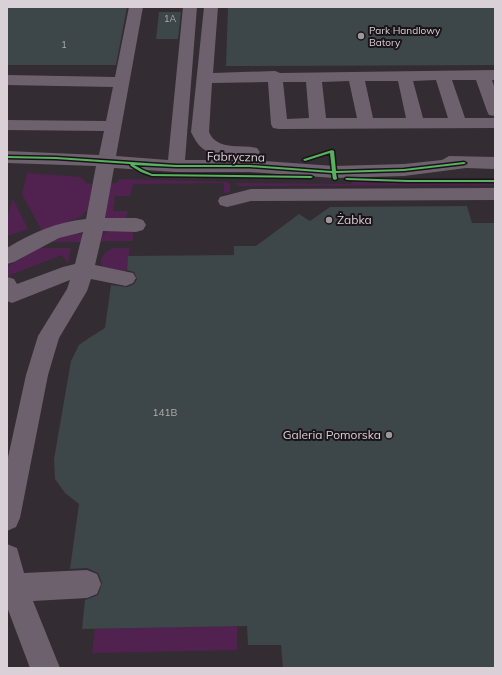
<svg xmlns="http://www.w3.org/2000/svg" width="502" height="675" font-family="Mulish,sans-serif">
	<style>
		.green { fill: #512250 }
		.building { fill: #3d4648 }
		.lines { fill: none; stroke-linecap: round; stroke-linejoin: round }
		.minor { fill: #6e616e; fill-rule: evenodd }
		.cycleway-casing { stroke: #1a141a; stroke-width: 3 }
		.cycleway { fill: #56b35d; fill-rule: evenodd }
		.poi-dot { fill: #9f979e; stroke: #1a141a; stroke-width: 1.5 }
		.labels { text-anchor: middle; stroke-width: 4; stroke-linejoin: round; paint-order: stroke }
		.far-number-label { font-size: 9px; fill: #b2aeb4 }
		.far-poi-label { font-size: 10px; fill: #d9d0d8; stroke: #1a141a; text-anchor: start }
		.number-label { font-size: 10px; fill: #b2aeb4 }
		.street-label { font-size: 12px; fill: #d9d0d8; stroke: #1a141a }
		.poi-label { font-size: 12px; fill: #d9d0d8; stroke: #1a141a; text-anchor: start }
	</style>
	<rect width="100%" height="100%" fill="#342c33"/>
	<g class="green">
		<polygon points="27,173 80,177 84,180 85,183 92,184 88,210 84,213 81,217 42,231 22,194"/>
		<path d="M120,179L226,182L230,184V192L224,193V183L133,184L130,196H115L113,211H128C127,223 116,220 107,220L105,215L110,183H116Z"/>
		<polygon points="354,181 391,183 495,183 495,185 237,186 237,183 351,184"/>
		<polygon points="13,199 28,229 7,236 7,217"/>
		<polygon points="108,231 133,231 133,241 101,241 102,235"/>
		<polygon points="75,232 82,234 81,242 50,242"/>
		<polygon points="40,246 41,248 71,248 68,264 62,255 10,275 15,285 14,285 7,273 7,267"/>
		<path d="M114,248H130L126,272L103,269C98,258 104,252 114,248Z"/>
		<polygon points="237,626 237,650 92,653 95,629"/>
	</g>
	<g class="building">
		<polygon points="7,7 127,7 116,65 7,65"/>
		<polygon points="228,7 495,7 495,65 226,66"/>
		<polygon points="159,12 181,12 178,39 156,39"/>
		<polygon points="467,206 472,223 495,223 495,668 283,668 281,645 248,645 247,626 82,629 85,600 98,595 102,583 98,573 87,568 70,569 79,504 65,493 55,479 54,459 71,361 79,345 89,338 105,328 111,285 127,287 134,284 137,279 134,272 127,270 128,256 234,255 234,246 256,246 299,214 310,221 330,207"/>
	</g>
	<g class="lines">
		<g class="minor">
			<path d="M129,7H143L116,156L168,160L183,7H197L185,160H250L334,166L404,164L442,160L449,156L495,157V169L466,168L404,176L334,178L250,172H176L114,168L105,218H136L143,220L146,225L143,230L136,232L103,231L95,265L133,273L136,278L133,283L126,286L91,279L87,291L59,338L48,375L20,518L16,527L7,531V462L26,375L38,336L67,289L70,280L12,303L7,301V277L14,279L17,284L63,267L75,264L83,232L59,238L14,262L7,264V248C32,233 56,222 86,219L96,166L7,163V151L99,155L104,131L7,130V120L106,121L113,87L7,85V75L115,77Z"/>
			<path d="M204,7H218L213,73L275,71L280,73L495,70V80H492L495,89V116L489,115L487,111L476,80H452L465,118H495V128L279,129L273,128L271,124L268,82L212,83L209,132C217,151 240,144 257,148L260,152L257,156C243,160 213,157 202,148C197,144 194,138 191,132ZM436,80L448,118H423L413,81ZM349,81L357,118H326L322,82ZM365,81H398L406,118H373ZM283,82H306L309,118L287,119Z"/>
			<polygon points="495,188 495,200 251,201 227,207 220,205 218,201 220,197 251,189"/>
			<polygon points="7,544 17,548 24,573 87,570 97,574 101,584 97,594 87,598 33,601 60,668 30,668 7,607"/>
		</g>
		<defs>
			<g id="cycleway">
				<polygon points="332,150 334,151 336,171 404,169 464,162 466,163 464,164 404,171 336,173 337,179 335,180 333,179 332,173 250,167 176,167 134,165 143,170 152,174 311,176 313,177 311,178 152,176 141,172 131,166 130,164 56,159 7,158 7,156 56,157 176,165 250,165 332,171 330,153 305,161 303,160 304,159"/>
				<polygon points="346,178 408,180 495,180 495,182 408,182 347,180 345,179"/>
			</g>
		</defs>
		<use href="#cycleway" class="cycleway-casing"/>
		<use href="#cycleway" class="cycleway"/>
	</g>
	<g class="poi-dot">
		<circle cx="361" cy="36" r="4"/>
		<circle cx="329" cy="220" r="4"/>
		<circle cx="389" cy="435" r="4"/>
	</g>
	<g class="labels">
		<g class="far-number-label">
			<text x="170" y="22">1A</text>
			<text x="64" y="48">1</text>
		</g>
		<g class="far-poi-label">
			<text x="369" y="34">Park Handlowy<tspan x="369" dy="12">Batory</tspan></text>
		</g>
		<g class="number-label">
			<text x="165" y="416">141B</text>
		</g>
		<g class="street-label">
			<text transform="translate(236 157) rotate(1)" y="4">Fabryczna</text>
		</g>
		<g class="poi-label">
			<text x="337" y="224">Żabka</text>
			<text x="381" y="439" text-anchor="end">Galeria Pomorska</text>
		</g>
	</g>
	<rect width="502" height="675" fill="none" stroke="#d9d0d8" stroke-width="16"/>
</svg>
